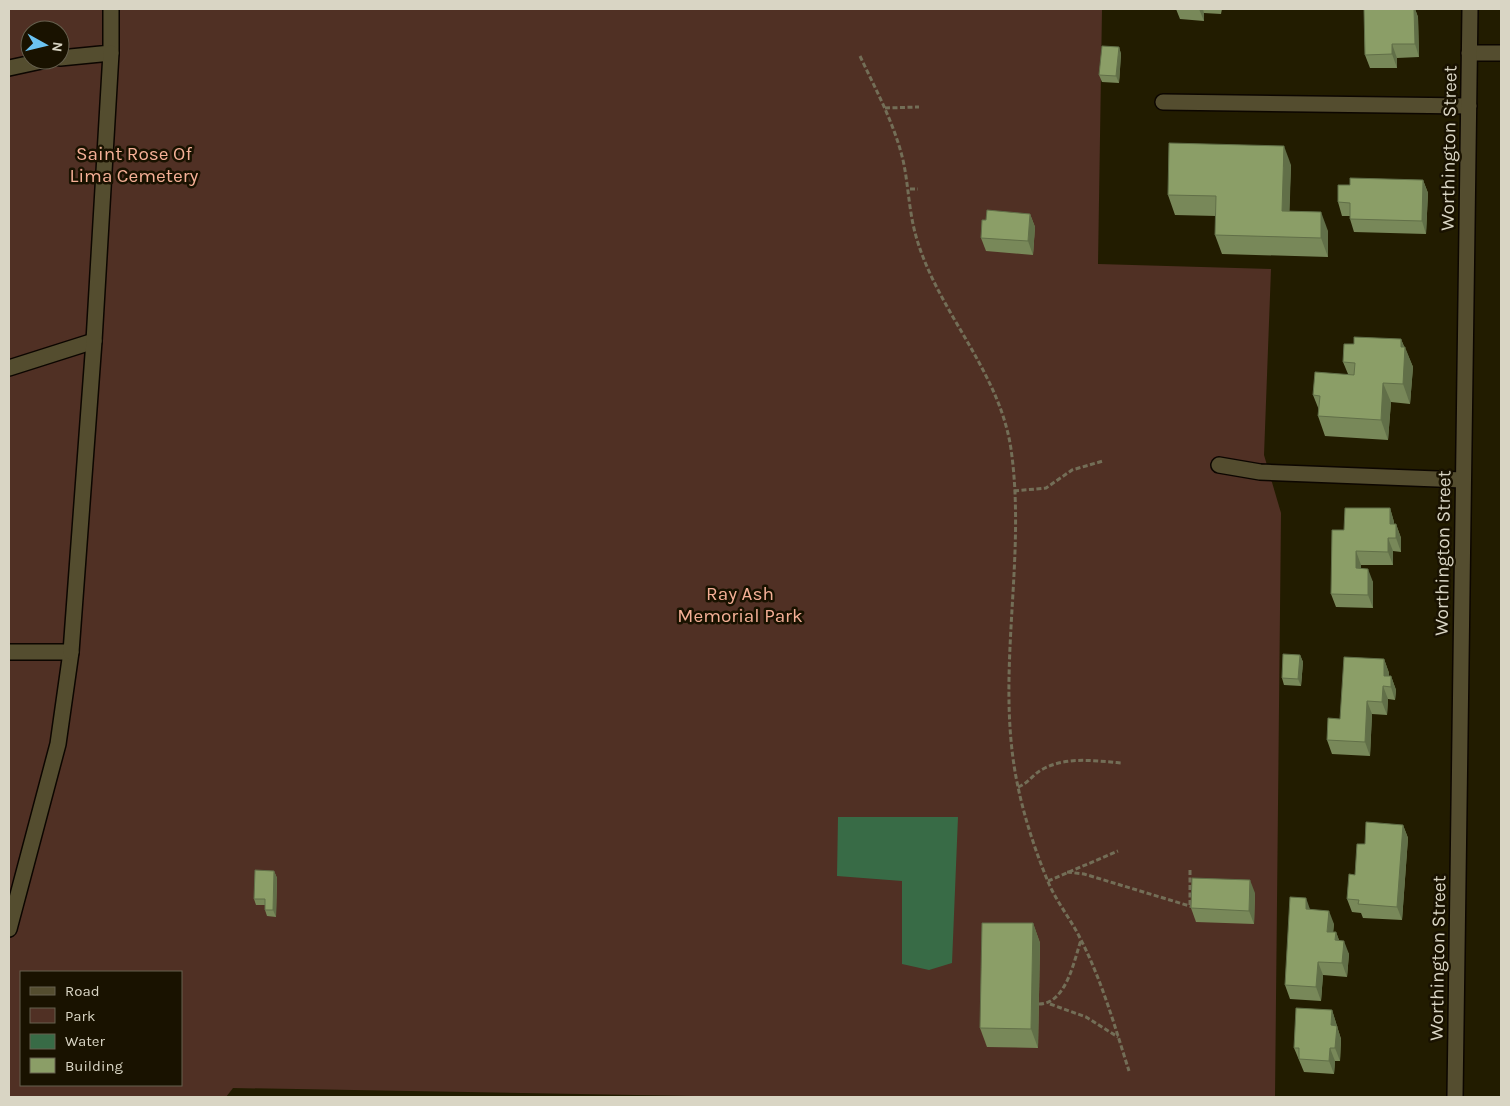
<svg xmlns="http://www.w3.org/2000/svg" width="1510" height="1106" font-family="Karla,sans-serif">
	<style>
		.green { fill: #503024; fill-rule: evenodd }
		.water { fill: #386b46 }
		.lines { fill: none; stroke-linecap: round; stroke-linejoin: round }
		.service-casing { stroke: #0c0600; stroke-width: 18 }
		.minor-casing { stroke: #0c0600; stroke-width: 18 }
		.path { stroke: #736e57; stroke-width: 3; stroke-dasharray: 5 2.5; stroke-linecap: butt }
		.service { stroke: #544d2f; stroke-width: 15 }
		.minor { stroke: #544d2f; stroke-width: 15 }
		.wall { fill: #788859 }
		.shaded-wall { fill: #616f48 }
		.building { fill: #8b9e67; stroke: #616f48 }
		.labels { text-anchor: middle; stroke-width: 5; stroke-linejoin: round; paint-order: stroke }
		.street-label { font-size: 19px; fill: #d9d5c4; stroke: #191200 }
		.park-label { font-size: 19px; fill: #f5b096; stroke: #191200 }
	</style>
	<rect width="100%" height="100%" fill="#221c00"/>
	<path class="green" d="M9,9H1102L1098,264L1271,269L1264,455L1281,513L1275,1097H751L233,1088L226,1097H9ZM30,30H60V60H30ZM21,972H181V1085H21Z"/>
	<polygon class="water" points="838,817 958,817 952,963 929,970 902,964 902,881 837,876"/>
	<g class="lines">
		<defs>
			<g id="service">
				<polyline points="60,58 111,53 111,9"/>
				<polyline points="9,68 46,60"/>
				<polyline points="1163,102 1469,106"/>
				<polyline points="9,368 94,341"/>
				<polyline points="1219,465 1260,472 1463,480"/>
				<polyline points="9,652 71,652 58,744 9,929"/>
				<polyline points="71,652 94,341 111,53"/>
			</g>
			<g id="minor">
				<polyline points="1469,53 1501,53"/>
				<polyline points="1455,1097 1470,9"/>
			</g>
		</defs>
		<use href="#service" class="service-casing"/>
		<use href="#minor" class="minor-casing"/>
		<g class="path">
			<path d="M860,56C876,90 894,123 903,160C907,178 908,195 911,213C914,233 920,251 928,269C955,330 1001,382 1011,449C1027,561 994,676 1018,787C1025,820 1036,853 1049,884C1058,904 1072,921 1081,940C1102,981 1115,1027 1129,1071"/>
			<polyline points="885,108 919,107"/>
			<polyline points="910,189 918,189"/>
			<polyline points="1014,491 1046,488 1072,470 1103,461"/>
			<path d="M1018,787C1029,783 1033,774 1043,769C1068,756 1095,761 1122,763"/>
			<polyline points="1190,870 1190,907"/>
			<polyline points="1067,872 1084,874 1193,907"/>
			<polyline points="1048,881 1118,851"/>
			<path d="M1039,1004C1066,1004 1074,961 1081,940"/>
			<polyline points="1050,1004 1086,1017 1118,1037"/>
		</g>
		<use href="#service" class="service"/>
		<use href="#minor" class="minor"/>
	</g>
	<g class="wall">
		<polygon points="1176,9 1222,9 1221,14 1204,13 1204,21 1180,19"/>
		<polygon points="1364,9 1415,9 1418,17 1419,57 1397,58 1397,68 1370,68 1365,55"/>
		<polygon points="1119,47 1121,54 1119,83 1102,82 1099,75"/>
		<polygon points="1291,165 1289,211 1328,231 1328,257 1222,254 1215,235 1216,216 1175,215 1168,195"/>
		<polygon points="1423,180 1428,193 1426,234 1354,232 1350,219 1350,216 1342,216 1338,202 1350,185"/>
		<polygon points="1030,214 1035,227 1033,255 986,251 981,238 986,220"/>
		<polygon points="1401,339 1413,367 1410,404 1391,402 1388,440 1325,436 1318,416 1319,410 1313,395 1348,374 1343,362 1354,344"/>
		<polygon points="1390,508 1394,522 1394,524 1396,524 1401,538 1401,552 1393,551 1393,565 1361,565 1361,568 1373,582 1373,608 1336,607 1331,594 1344,530"/>
		<polygon points="1300,655 1303,662 1301,686 1284,685 1282,678"/>
		<polygon points="1384,659 1389,673 1389,676 1391,676 1396,690 1395,700 1388,699 1387,715 1372,714 1370,756 1332,754 1327,740 1340,719"/>
		<polygon points="1403,825 1408,838 1402,920 1363,918 1361,913 1352,912 1347,899 1365,844"/>
		<polygon points="274,871 277,878 276,917 267,916 265,910 265,905 256,905 254,899"/>
		<polygon points="1255,893 1254,924 1196,922 1191,908"/>
		<polygon points="1310,910 1334,924 1333,932 1336,932 1339,940 1349,954 1347,977 1323,975 1321,1001 1290,999 1285,985"/>
		<polygon points="1033,923 1040,943 1038,1048 987,1047 980,1028"/>
		<polygon points="1332,1010 1341,1039 1340,1061 1335,1061 1334,1074 1304,1072 1294,1048"/>
	</g>
	<g class="shaded-wall">
		<polygon points="1199,9 1203,9 1204,13 1204,21"/>
		<polygon points="1414,9 1415,9 1418,17 1419,57 1415,44"/>
		<polygon points="1392,44 1397,58 1397,68 1392,54"/>
		<polygon points="1119,47 1121,54 1119,83 1116,76"/>
		<polygon points="1284,146 1291,165 1289,231 1282,211"/>
		<polygon points="1423,180 1428,193 1426,234 1422,221"/>
		<polygon points="1321,212 1328,231 1328,257 1321,238"/>
		<polygon points="1030,214 1035,227 1033,255 1028,241"/>
		<polygon points="1401,339 1405,350 1405,347 1413,367 1410,404 1403,384 1401,347"/>
		<polygon points="1383,383 1391,402 1388,440 1381,420"/>
		<polygon points="1390,508 1394,522 1394,538 1390,524"/>
		<polygon points="1396,524 1401,538 1401,552 1396,538"/>
		<polygon points="1388,538 1393,551 1393,565 1388,552"/>
		<polygon points="1356,551 1361,565 1361,582 1356,568"/>
		<polygon points="1368,569 1373,582 1373,608 1368,595"/>
		<polygon points="1300,655 1303,662 1301,686 1298,679"/>
		<polygon points="1384,659 1389,673 1389,686 1384,676"/>
		<polygon points="1391,676 1396,690 1395,700 1391,687"/>
		<polygon points="1383,686 1388,699 1387,715 1382,702"/>
		<polygon points="1367,701 1372,714 1370,756 1365,742"/>
		<polygon points="1403,825 1408,838 1402,920 1397,907"/>
		<polygon points="274,871 277,878 276,917 273,910"/>
		<polygon points="1250,880 1255,893 1254,924 1249,911"/>
		<polygon points="1306,898 1311,912 1306,909"/>
		<polygon points="1329,911 1334,924 1332,945 1327,932"/>
		<polygon points="1033,923 1040,943 1038,1048 1031,1029"/>
		<polygon points="1336,932 1341,946 1335,940"/>
		<polygon points="1344,941 1349,954 1347,977 1342,963"/>
		<polygon points="1318,962 1323,975 1321,1001 1316,987"/>
		<polygon points="1332,1010 1341,1039 1340,1061 1335,1048 1331,1025"/>
		<polygon points="1330,1048 1335,1061 1334,1074 1329,1061"/>
	</g>
	<g class="building">
		<polygon points="1364,9 1414,9 1415,44 1392,44 1392,54 1365,55"/>
		<polygon points="1102,46 1119,47 1116,76 1099,75"/>
		<polygon points="1169,143 1284,146 1282,211 1321,212 1321,238 1215,235 1216,196 1168,195"/>
		<polygon points="1350,178 1423,180 1422,221 1350,219 1350,203 1338,202 1338,185 1350,185"/>
		<polygon points="987,210 1030,214 1028,241 981,238 982,220 986,220"/>
		<polygon points="1354,337 1401,339 1401,347 1405,347 1403,384 1383,383 1381,420 1318,416 1320,396 1313,395 1315,372 1354,375 1355,363 1343,362 1344,344 1354,344"/>
		<polygon points="1345,508 1390,508 1390,524 1396,524 1396,538 1388,538 1388,552 1356,551 1356,568 1368,569 1368,595 1331,594 1332,530 1344,530"/>
		<polygon points="1283,654 1300,655 1298,679 1282,678"/>
		<polygon points="1344,657 1384,659 1384,676 1391,676 1391,687 1383,686 1382,702 1367,701 1365,742 1327,740 1328,718 1340,719"/>
		<polygon points="1366,822 1403,825 1397,907 1358,904 1359,900 1347,899 1349,874 1355,875 1357,844 1365,844"/>
		<polygon points="255,870 274,871 273,910 265,910 265,899 254,899"/>
		<polygon points="1192,878 1250,880 1249,911 1191,908"/>
		<polygon points="1290,897 1306,898 1306,909 1329,911 1327,932 1336,932 1335,940 1344,941 1342,963 1318,962 1316,987 1285,985"/>
		<polygon points="982,923 1033,923 1031,1029 980,1028"/>
		<polygon points="1296,1008 1332,1010 1331,1025 1337,1026 1335,1048 1330,1048 1329,1061 1299,1059 1299,1048 1294,1048"/>
	</g>
	<g class="labels">
		<g class="street-label">
			<text transform="translate(1448 148) rotate(-89)" y="7">Worthington Street</text>
			<text transform="translate(1442 553) rotate(-89)" y="7">Worthington Street</text>
			<text transform="translate(1437 958) rotate(-89)" y="7">Worthington Street</text>
		</g>
		<g class="park-label">
			<text x="134" y="160">Saint Rose Of<tspan x="134" dy="22">Lima Cemetery</tspan></text>
			<text x="740" y="600">Ray Ash<tspan x="740" dy="22">Memorial Park</tspan></text>
		</g>
	</g>
	<rect width="1510" height="1106" fill="none" stroke="#d9d5c4" stroke-width="20"/>
	<rect x="20" y="971" width="162" height="115" fill="#191200" stroke="#66604e"/>
	<rect x="30" y="987" width="25" height="8" fill="#544d2f" stroke="#66604e"/>
	<text x="65" y="996" font-size="15" fill="#d9d5c4">Road</text>
	<rect x="30" y="1008" width="25" height="15" fill="#503024" stroke="#66604e"/>
	<text x="65" y="1021" font-size="15" fill="#d9d5c4">Park</text>
	<rect x="30" y="1034" width="25" height="15" fill="#386b46" stroke="#66604e"/>
	<text x="65" y="1046" font-size="15" fill="#d9d5c4">Water</text>
	<rect x="30" y="1058" width="25" height="15" fill="#8b9e67" stroke="#66604e"/>
	<text x="65" y="1071" font-size="15" fill="#d9d5c4">Building</text>
	<g transform="translate(45 45) rotate(98)"><circle r="24" fill="#191200" stroke="#66604e"/>
	<path d="M0-4L9 19L0 12L-9 19Z" fill="#6bc3f2"/>
	<text y="-8" font-size="14" font-weight="bold" text-anchor="middle" fill="#d9d5c4">N</text>
	</g>
</svg>
